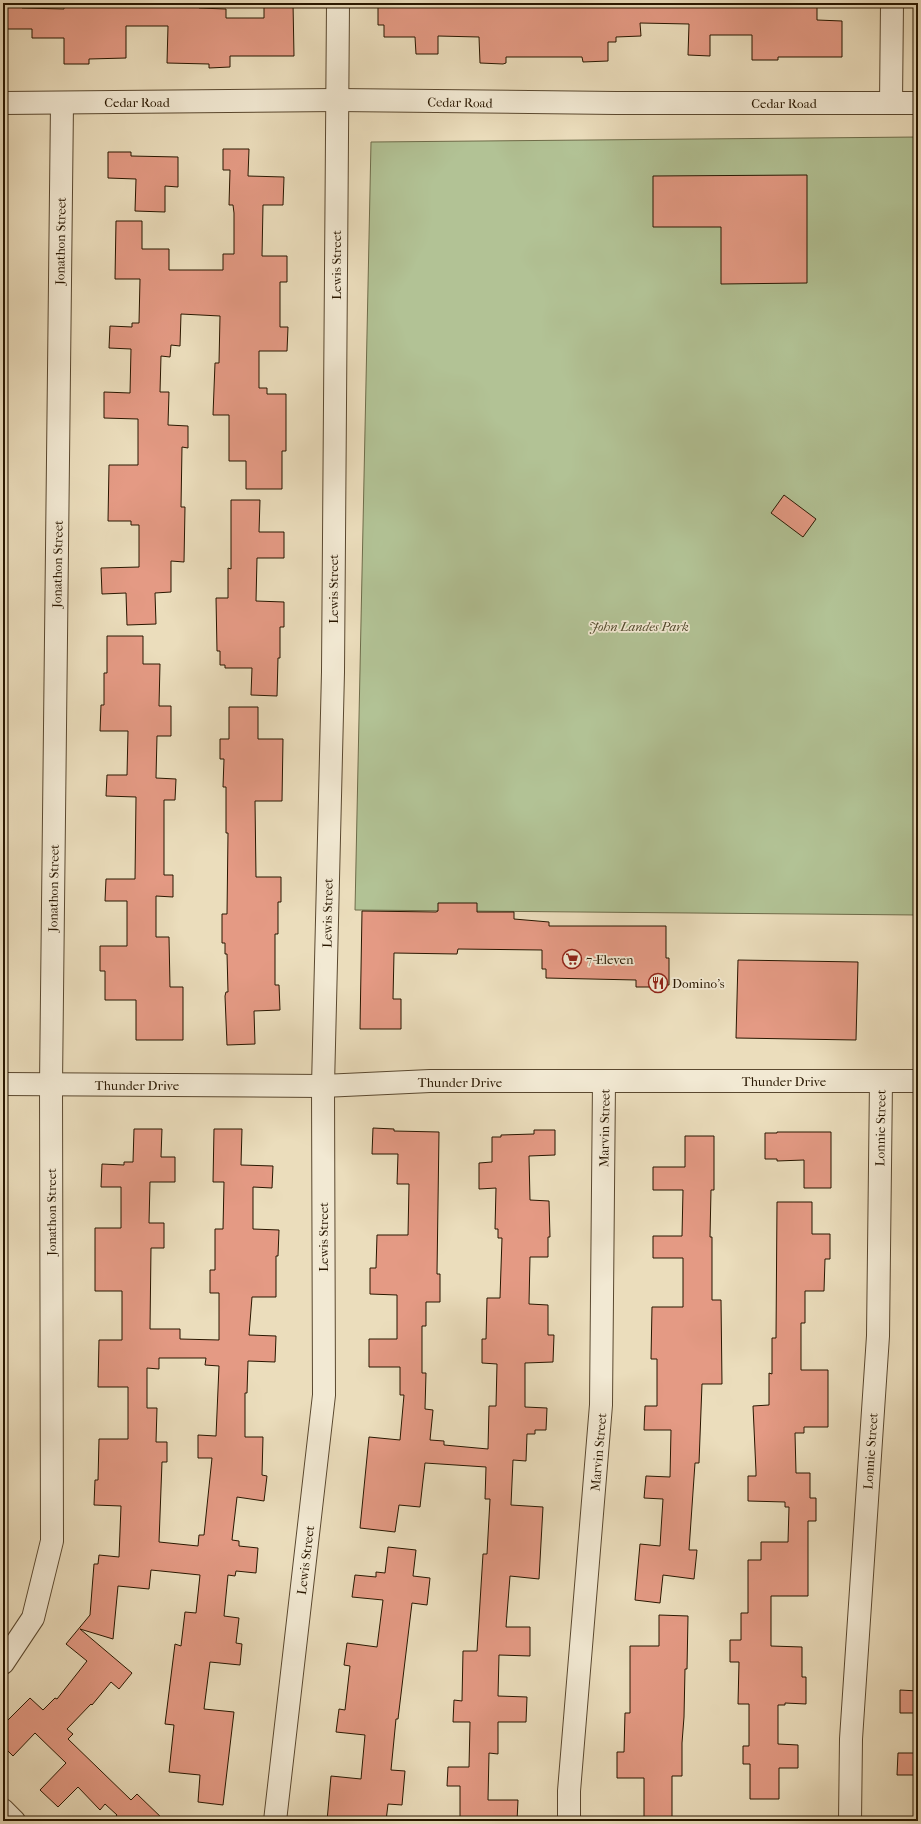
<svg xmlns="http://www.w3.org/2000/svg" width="921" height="1824" font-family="'IM FELL French Canon',serif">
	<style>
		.green { fill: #b2c295; stroke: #6e6c4a }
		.building { fill: #e49a84; stroke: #291700; fill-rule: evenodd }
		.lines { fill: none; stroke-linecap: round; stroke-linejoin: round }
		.minor-casing { stroke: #5a482f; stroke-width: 24 }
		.tertiary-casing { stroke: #5a482f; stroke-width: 24 }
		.minor { stroke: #f2e9d3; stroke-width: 22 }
		.tertiary { stroke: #f2e9d3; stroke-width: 22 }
		.labels { text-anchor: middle; stroke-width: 3.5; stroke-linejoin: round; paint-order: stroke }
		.street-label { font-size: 13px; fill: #291700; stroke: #f2e9d3 }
		.park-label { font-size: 13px; font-style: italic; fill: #524a2d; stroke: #f2e9d3 }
		.poi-label { font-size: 13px; fill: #291700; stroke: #f2e9d3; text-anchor: start }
	</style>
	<rect width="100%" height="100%" fill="#ebddbc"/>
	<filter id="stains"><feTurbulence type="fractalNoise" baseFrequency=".005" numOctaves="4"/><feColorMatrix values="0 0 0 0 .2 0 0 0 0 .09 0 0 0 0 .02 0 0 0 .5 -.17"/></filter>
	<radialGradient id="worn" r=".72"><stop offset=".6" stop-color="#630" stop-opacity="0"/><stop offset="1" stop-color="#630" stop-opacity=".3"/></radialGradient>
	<polygon class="green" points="918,137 918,915 355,910 371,142"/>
	<g class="building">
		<polygon points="3,3 22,3 22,8 64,9 64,3 199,3 199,8 226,9 226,18 264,18 264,3 293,3 294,56 230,56 230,67 209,68 209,64 167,63 168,26 126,26 126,58 89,59 89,64 64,64 64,38 32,38 32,29 3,29"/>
		<polygon points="378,3 499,3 499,4 705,3 705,7 796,7 796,4 817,4 817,20 842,21 842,57 778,57 778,60 752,60 752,35 710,35 710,56 688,55 689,24 640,23 641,36 616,37 616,42 608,42 608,61 583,62 582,57 506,57 506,63 503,64 480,63 479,37 438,36 438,54 416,54 415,37 384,37 384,25 378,25"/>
		<polygon points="223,149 249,149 248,176 284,177 283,205 263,205 262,256 287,256 287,282 280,282 280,327 288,327 287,351 259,351 259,388 267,388 267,394 286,394 286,451 282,451 282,489 246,489 246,461 229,461 229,415 213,415 215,363 219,363 220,316 181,314 180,346 171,345 170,357 161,356 160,392 169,392 168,425 188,426 188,448 182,447 181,507 185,507 184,562 171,561 171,592 155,593 156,624 127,625 126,593 102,594 101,568 139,567 139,525 131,525 131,521 108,521 109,465 138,465 138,419 104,418 104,392 130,393 131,349 109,348 110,326 132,327 132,323 139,323 140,279 115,279 116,221 142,221 142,249 169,249 169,270 223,270 223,254 234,254 234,213 233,205 229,205 230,170 223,170"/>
		<polygon points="108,152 131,152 131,156 178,157 178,187 165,186 165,212 135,211 136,179 108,178"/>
		<polygon points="807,175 807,283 721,284 721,227 653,227 653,176"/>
		<polygon points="784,495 816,519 803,537 771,513"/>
		<polygon points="231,500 260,500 259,532 284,532 284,558 257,558 256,601 284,602 284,627 280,627 280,658 278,658 277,696 251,695 252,668 225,668 225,665 220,665 220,651 217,651 216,598 228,598 228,568 231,569"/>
		<polygon points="107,636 143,636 143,664 160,664 159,706 171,706 171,736 157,736 156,778 176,779 175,800 164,800 164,875 173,875 173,897 156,896 156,937 169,937 170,987 183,987 183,1040 136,1040 136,1000 105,1000 105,971 100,971 100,946 127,946 127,901 105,901 106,879 135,879 136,797 106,796 107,775 127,775 128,731 100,731 101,705 104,705 104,673 107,673"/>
		<polygon points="229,707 258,707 258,739 283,739 282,801 255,801 256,877 281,877 281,902 278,902 278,934 275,934 275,985 279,985 280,1010 254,1011 255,1044 227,1045 225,996 226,992 228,992 227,954 225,954 225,943 222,943 222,914 227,914 228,833 226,833 226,787 223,787 224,759 220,759 220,739 229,739"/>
		<polygon points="438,903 477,903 477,912 514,912 514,919 549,922 549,926 666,926 666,958 669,958 669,985 666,985 666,987 636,987 636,980 546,978 546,969 542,969 542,950 458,949 457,954 394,953 393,999 401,999 401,1029 360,1029 362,911 436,912 438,911"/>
		<polygon points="738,960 858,962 856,1040 736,1038"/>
		<polygon points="373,1128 394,1129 394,1131 439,1132 437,1274 440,1274 440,1302 426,1302 426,1326 422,1326 422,1373 426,1373 425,1409 433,1410 430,1440 444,1441 444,1445 488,1449 489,1406 496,1406 497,1364 482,1363 482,1339 486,1339 487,1298 500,1298 502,1238 498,1238 498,1229 495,1229 496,1188 479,1189 479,1163 492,1162 492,1137 501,1137 501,1135 534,1134 534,1130 555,1130 555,1155 529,1156 530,1200 549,1201 550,1237 548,1237 548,1257 530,1257 529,1304 548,1305 548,1335 554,1335 553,1362 525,1363 525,1407 547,1408 546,1430 535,1430 535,1434 527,1434 526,1461 513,1460 511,1505 543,1507 539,1579 510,1576 506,1627 530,1627 530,1656 499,1655 498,1696 527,1697 526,1722 498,1722 498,1754 489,1753 488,1800 518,1800 517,1821 460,1821 460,1786 447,1786 448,1767 469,1767 470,1722 453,1722 454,1700 462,1701 463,1651 477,1651 483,1554 487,1554 490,1499 485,1499 486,1467 425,1463 420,1507 399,1505 395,1532 360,1528 369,1437 400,1440 404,1395 400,1395 400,1367 369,1367 369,1339 397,1339 397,1295 370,1294 370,1268 376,1268 377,1235 408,1235 409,1184 397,1184 398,1154 372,1154"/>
		<path d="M134,1129H162L161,1157H175V1182H150L149,1223H164V1248H151L150,1329H180V1339L219,1340V1293H210V1270H215V1229H223L224,1182H213L214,1129H242L241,1165L273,1166L272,1188L253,1187V1229L279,1230L278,1256H276V1297H252L249,1335L276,1336L275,1362L248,1361L247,1393H245V1437H263L262,1475L267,1476L264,1501L237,1497L232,1540L239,1541V1546L258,1548L256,1573L236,1571L235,1576L228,1575L224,1616L239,1618L236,1643L242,1644L240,1665L210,1662L204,1709L234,1712L223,1805L198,1802L200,1775L169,1772L174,1725L165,1724L175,1644L181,1646L185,1612L196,1613L200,1575L151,1570L149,1589L118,1586L113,1639L80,1629L132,1673L119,1689L111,1682L92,1705L91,1704L67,1729L73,1734L68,1739L131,1800L137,1794L165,1821H112L117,1815L105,1804L100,1810L78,1787L58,1807L40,1790L66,1763L35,1733L13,1756L3,1746V1725L30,1698L43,1710L55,1698L57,1699L87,1661L66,1644L90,1615L94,1564H98L99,1555L119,1557L121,1506L94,1505L95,1480H98L99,1439H128V1387H98L99,1340H122V1291H95V1228H121V1187H101L102,1164L124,1165V1162H133ZM159,1358H206L205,1365L219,1366L216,1436L198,1435V1458H212L204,1535H199L198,1546L159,1542L162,1462H167V1442H156L157,1408H147V1368L159,1369Z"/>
		<polygon points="777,1132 831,1132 831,1188 804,1188 804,1160 777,1161 777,1159 765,1159 765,1133 777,1133"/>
		<polygon points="685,1136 714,1136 714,1190 711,1190 710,1237 712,1237 712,1300 721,1300 722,1384 702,1384 699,1463 695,1463 689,1550 697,1550 694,1579 663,1575 660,1603 635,1600 640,1544 660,1546 663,1499 644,1498 646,1476 670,1477 671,1430 644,1430 645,1406 657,1406 657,1359 651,1359 652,1307 683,1307 683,1258 653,1258 653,1236 682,1236 683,1190 653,1190 653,1167 685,1167"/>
		<polygon points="777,1202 812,1202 812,1234 830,1234 830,1259 825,1259 824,1291 805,1291 805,1323 801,1323 801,1370 828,1370 828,1427 804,1427 804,1433 795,1433 796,1473 810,1473 810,1498 816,1498 816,1521 808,1521 808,1596 771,1596 771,1646 802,1647 802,1677 806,1677 806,1704 785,1703 785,1705 778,1705 778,1744 798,1745 798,1768 779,1768 779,1799 750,1799 750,1764 743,1764 743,1746 749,1746 749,1704 738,1704 739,1662 730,1662 730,1640 741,1640 741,1613 748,1613 748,1560 761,1560 761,1542 788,1542 789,1507 785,1507 785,1502 748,1501 748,1476 756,1476 756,1472 753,1406 769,1405 769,1373 772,1374 772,1338 776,1338"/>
		<polygon points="388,1547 416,1550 413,1576 430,1578 427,1605 412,1603 398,1719 396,1719 391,1770 405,1771 402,1805 388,1804 386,1821 327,1821 331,1776 361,1779 365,1735 336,1732 339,1709 345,1710 350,1666 344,1665 347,1643 377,1647 383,1600 352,1597 355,1575 376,1577 376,1572 385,1573"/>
		<polygon points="659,1615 688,1616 687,1669 685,1669 684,1717 682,1743 682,1776 672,1776 672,1821 644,1821 644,1778 617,1778 617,1752 624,1752 625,1713 630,1713 630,1646 659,1646"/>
		<polygon points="900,1690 918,1691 918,1713 900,1713"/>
		<polygon points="898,1753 918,1753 918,1775 897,1775"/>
	</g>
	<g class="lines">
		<defs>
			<g id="minor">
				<polyline points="3,103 337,100 616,103 918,103"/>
				<polyline points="891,103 892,3"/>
				<polyline points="3,1663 33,1618 52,1541 51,1084 62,103"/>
				<polyline points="3,1810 14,1821"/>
				<polyline points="275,1821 324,1395 323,1086 333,672 338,3"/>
				<polyline points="569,1821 569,1791 601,1405 604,1081"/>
				<polyline points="850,1821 851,1739 878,1336 881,1081"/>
			</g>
			<polyline id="tertiary" points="3,1084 323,1086 430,1081 918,1081"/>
		</defs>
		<use href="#minor" class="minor-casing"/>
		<use href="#tertiary" class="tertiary-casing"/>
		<use href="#minor" class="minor"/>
		<use href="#tertiary" class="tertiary"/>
	</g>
	<defs>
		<symbol id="supermarket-ring" viewBox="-11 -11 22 22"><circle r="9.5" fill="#f2e9d3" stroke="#8f2418" stroke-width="1.5"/><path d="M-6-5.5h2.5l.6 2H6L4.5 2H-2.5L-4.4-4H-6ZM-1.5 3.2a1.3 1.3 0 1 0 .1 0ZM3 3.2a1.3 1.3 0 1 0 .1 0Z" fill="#8f2418"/></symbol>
		<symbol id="restaurant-ring" viewBox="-11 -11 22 22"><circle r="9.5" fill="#f2e9d3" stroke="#8f2418" stroke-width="1.5"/><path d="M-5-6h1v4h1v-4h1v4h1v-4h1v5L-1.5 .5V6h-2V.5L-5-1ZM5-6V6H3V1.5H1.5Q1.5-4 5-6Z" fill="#8f2418"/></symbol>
	</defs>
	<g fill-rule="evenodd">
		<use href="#supermarket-ring" x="561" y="948" width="22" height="22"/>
		<use href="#restaurant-ring" x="647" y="972" width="22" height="22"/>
	</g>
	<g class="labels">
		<g class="street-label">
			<text x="137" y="107">Cedar Road</text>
			<text transform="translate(460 102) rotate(1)" y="5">Cedar Road</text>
			<text x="784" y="108">Cedar Road</text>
			<text transform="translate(60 241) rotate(-89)" y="5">Jonathon Street</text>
			<text transform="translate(336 265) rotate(-90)" y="5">Lewis Street</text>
			<text transform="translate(57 564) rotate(-89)" y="5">Jonathon Street</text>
			<text transform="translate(333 589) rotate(-90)" y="5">Lewis Street</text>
			<text transform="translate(53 888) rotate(-89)" y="5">Jonathon Street</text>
			<text transform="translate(327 913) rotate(-89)" y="5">Lewis Street</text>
			<text x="784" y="1086">Thunder Drive</text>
			<text x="460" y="1087">Thunder Drive</text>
			<text x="137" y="1090">Thunder Drive</text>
			<text transform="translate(604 1128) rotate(-89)" y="5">Marvin Street</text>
			<text transform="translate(880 1128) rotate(-89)" y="5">Lonnie Street</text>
			<text transform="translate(51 1212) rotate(-90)" y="5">Jonathon Street</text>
			<text transform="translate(323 1237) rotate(-90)" y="5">Lewis Street</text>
			<text transform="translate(870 1451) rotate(-86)" y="5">Lonnie Street</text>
			<text transform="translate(598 1452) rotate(-85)" y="5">Marvin Street</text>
			<text transform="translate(305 1560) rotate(-83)" y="5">Lewis Street</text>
		</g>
		<g class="park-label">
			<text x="639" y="631">John Landes Park</text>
		</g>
		<g class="poi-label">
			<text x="586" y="964">7-Eleven</text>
			<text x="672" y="988">Domino's</text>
		</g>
	</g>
	<rect width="921" height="1824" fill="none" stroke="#ebddbc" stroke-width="16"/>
	<rect x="4" y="4" width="913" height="1816" fill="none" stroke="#291700" stroke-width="2"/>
	<rect x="8" y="8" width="905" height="1808" fill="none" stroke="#291700"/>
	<rect width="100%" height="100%" filter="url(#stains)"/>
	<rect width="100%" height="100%" fill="url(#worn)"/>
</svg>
